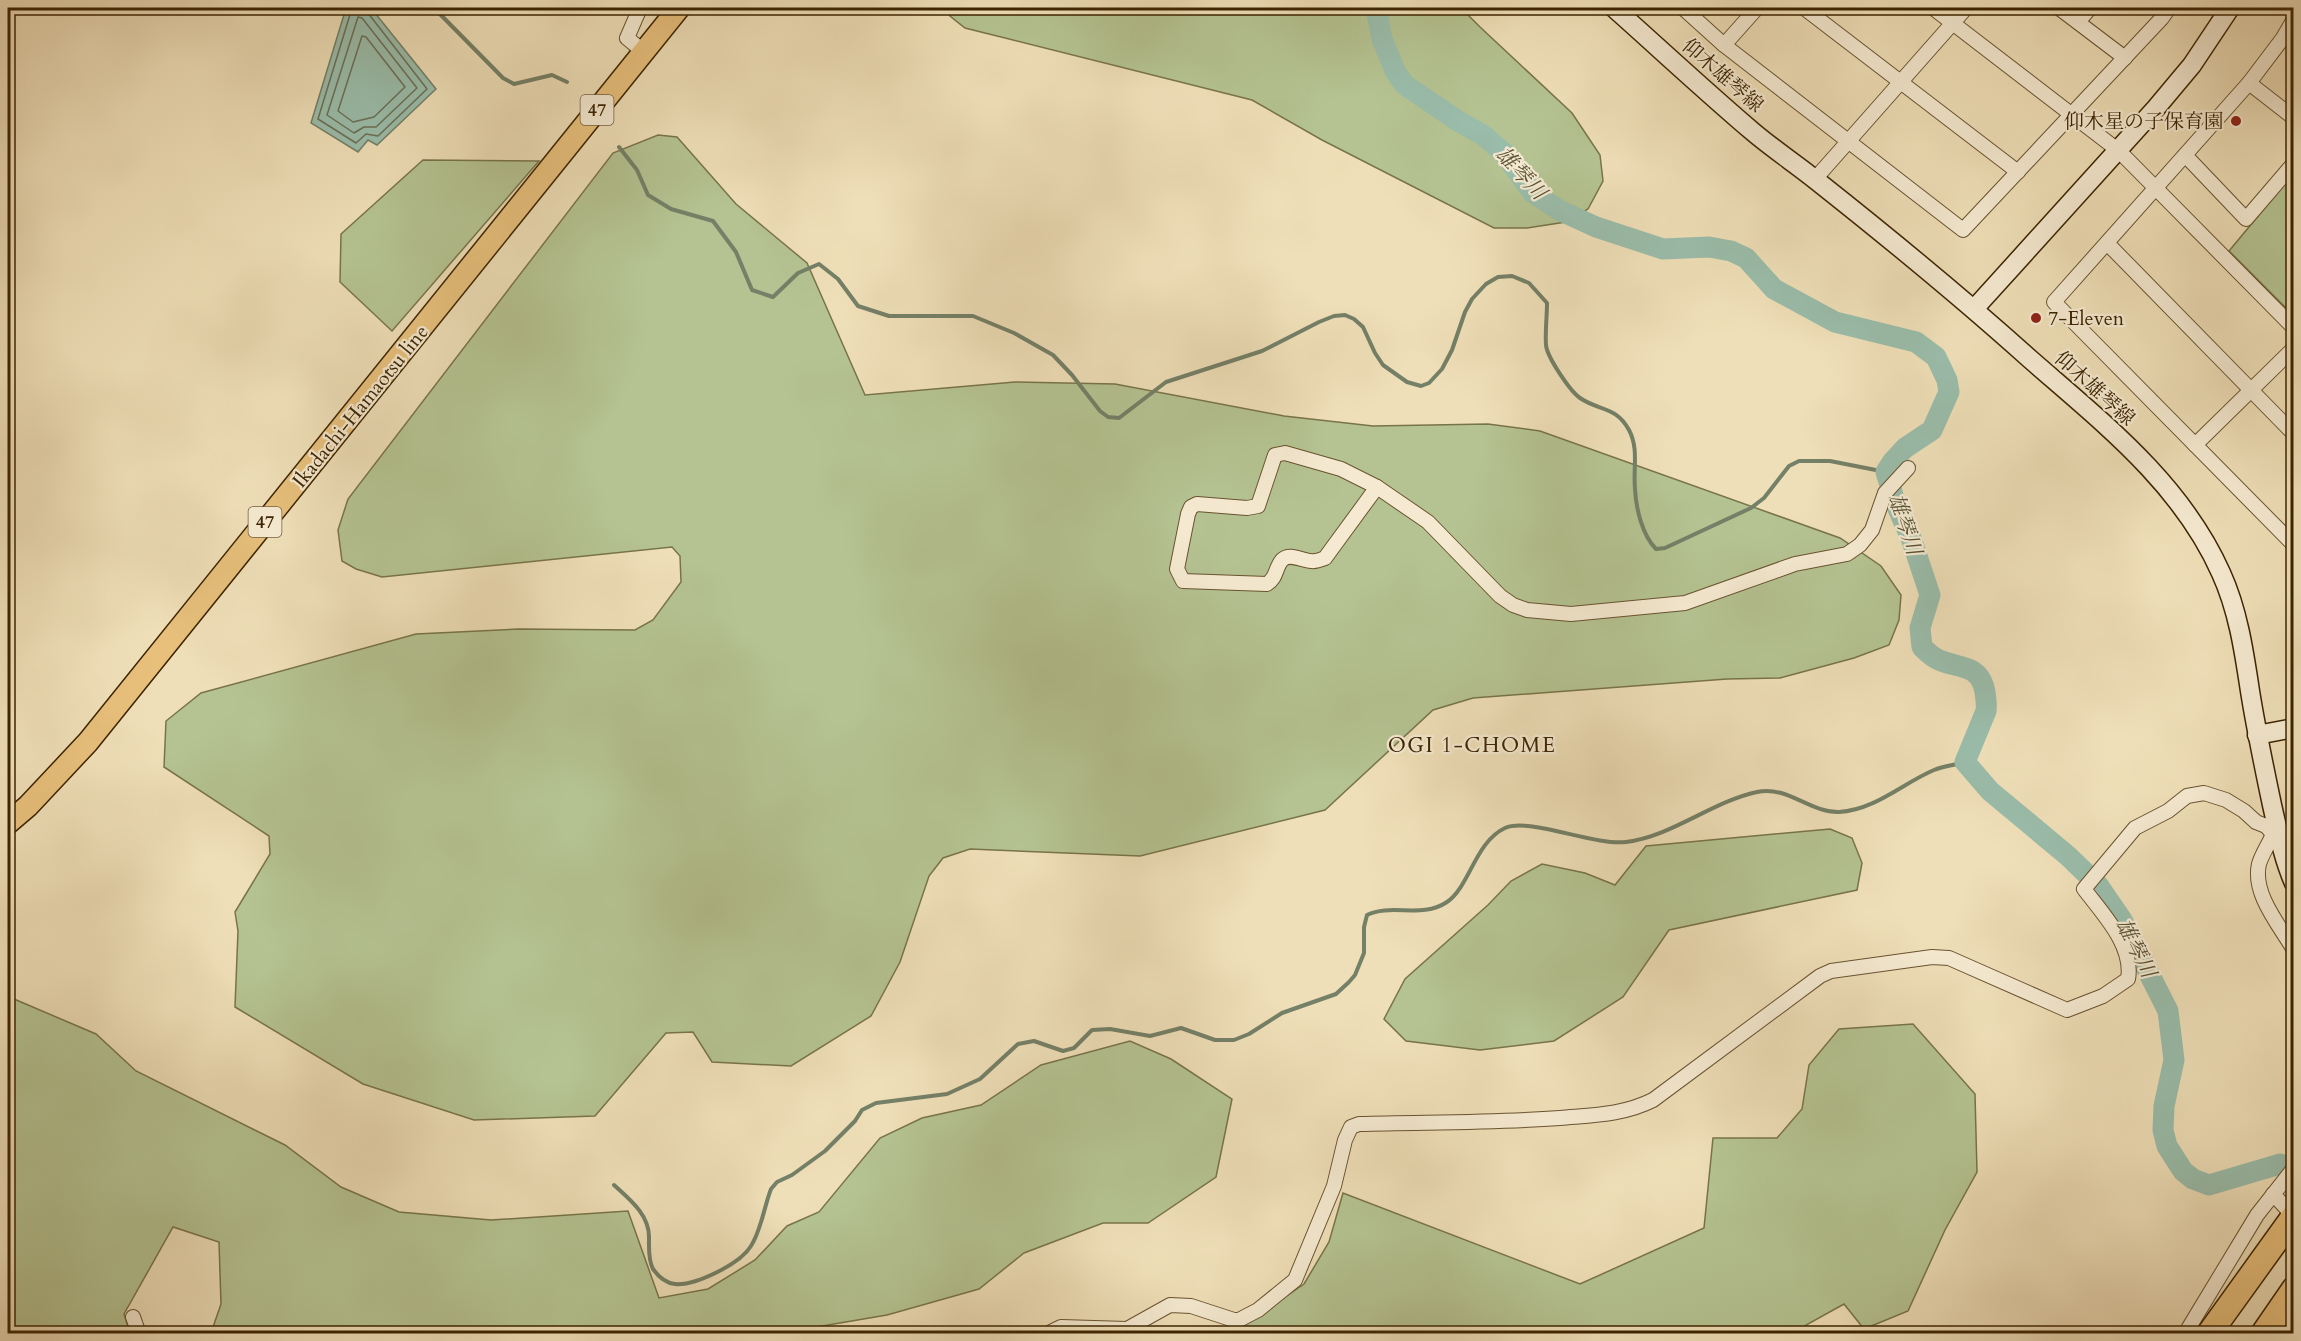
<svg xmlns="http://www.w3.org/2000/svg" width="2301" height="1341" font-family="Cardo,'Noto Serif JP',serif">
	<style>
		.green { fill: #b5c392; stroke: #78744a; stroke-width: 1.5 }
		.water { fill: #9abdab; stroke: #748067; stroke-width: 1.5 }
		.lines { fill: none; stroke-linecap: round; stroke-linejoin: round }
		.shore { stroke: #6b7056; stroke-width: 1.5 }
		.stream { stroke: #748067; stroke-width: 4 }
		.river { stroke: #9abdab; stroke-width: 21 }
		.street-casing { stroke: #695330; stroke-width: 16 }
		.secondary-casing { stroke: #3c2402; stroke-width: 21 }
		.primary-casing { stroke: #3c2402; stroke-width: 24 }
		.highway-casing { stroke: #3c2402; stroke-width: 27 }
		.street { stroke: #f5ead1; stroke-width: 14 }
		.secondary { stroke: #f5ead1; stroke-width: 18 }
		.primary { stroke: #e8c07c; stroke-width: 21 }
		.highway { stroke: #e8c07c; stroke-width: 24 }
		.poi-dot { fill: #8f2418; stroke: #f5ead1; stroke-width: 2 }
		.labels { text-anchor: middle; stroke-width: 4.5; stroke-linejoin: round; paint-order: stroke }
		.shield { fill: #f5ead1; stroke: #745f40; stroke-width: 1.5 }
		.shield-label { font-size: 18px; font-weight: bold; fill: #3c2402 }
		.street-label { font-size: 20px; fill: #3c2402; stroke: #f5ead1 }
		.poi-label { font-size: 20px; fill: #3c2402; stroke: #f5ead1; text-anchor: end }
		.water-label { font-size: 21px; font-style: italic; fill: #585235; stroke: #f5ead1 }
		.neighbourhood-label { font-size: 21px; letter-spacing: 1.5px; fill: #3c2402; stroke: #f5ead1 }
	</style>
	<rect width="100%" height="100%" fill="#efdfb8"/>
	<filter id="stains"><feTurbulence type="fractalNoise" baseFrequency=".00333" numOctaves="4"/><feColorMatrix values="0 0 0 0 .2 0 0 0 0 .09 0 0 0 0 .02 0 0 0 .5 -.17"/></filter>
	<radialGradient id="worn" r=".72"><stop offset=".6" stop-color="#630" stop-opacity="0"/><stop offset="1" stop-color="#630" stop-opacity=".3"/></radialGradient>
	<g class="green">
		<polygon points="948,8 1461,8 1480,27 1572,113 1600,155 1603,181 1588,209 1566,222 1527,228 1494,228 1322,140 1252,100 965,28 950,16"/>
		<polygon points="658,135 677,137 736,204 807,263 865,395 1015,382 1115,384 1284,416 1373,426 1488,424 1540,431 1840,538 1881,566 1901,595 1899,620 1889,645 1854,658 1780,678 1727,679 1473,698 1433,710 1325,810 1140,856 970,849 943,858 929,876 900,962 871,1016 791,1066 712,1062 693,1032 666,1033 595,1116 474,1120 363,1084 235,1007 238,931 235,912 270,854 269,836 164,767 166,721 201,693 416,634 519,629 635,630 653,620 681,582 680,556 672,547 382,577 356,569 342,561 338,530 348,499 613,153"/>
		<polygon points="423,160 539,161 392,331 340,282 341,234"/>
		<polygon points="2293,174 2293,315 2229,251"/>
		<polygon points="1830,829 1852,838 1862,863 1857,890 1669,930 1623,997 1554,1041 1480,1050 1406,1041 1384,1019 1405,979 1488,905 1511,881 1542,864 1585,873 1615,885 1646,846"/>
		<polygon points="14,999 96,1034 136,1071 285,1145 341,1187 399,1212 491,1220 628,1211 659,1298 708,1289 755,1260 787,1226 819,1212 880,1138 922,1118 981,1105 1041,1065 1130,1041 1171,1059 1232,1099 1216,1177 1148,1223 1103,1223 1024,1253 979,1289 887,1315 781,1333 211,1333 221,1304 219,1242 173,1227 124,1314 130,1333 8,1333 8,1001"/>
		<polygon points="1913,1024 1975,1094 1977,1172 1945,1230 1908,1311 1864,1329 1844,1304 1806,1325 1796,1334 1237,1334 1238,1329 1304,1284 1329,1242 1343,1193 1580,1284 1704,1228 1713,1138 1777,1138 1802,1109 1809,1065 1839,1029"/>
	</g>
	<polygon class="water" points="346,8 371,8 436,89 377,145 368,140 358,152 311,123"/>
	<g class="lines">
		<g class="shore">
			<polyline points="352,8 318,119 356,143 366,134 378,136 427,89 368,13 367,8"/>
			<polygon points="358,17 362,18 417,88 376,127 364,127 354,133 327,115"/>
			<polygon points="362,36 366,37 405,87 374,117 353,122 338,111"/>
		</g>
		<g class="stream">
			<polyline points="434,8 503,78 514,84 552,75 567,82"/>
			<path d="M619,147L637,170L648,195L671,209L713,221L736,252L752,290L773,297L798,273L819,264L838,279L858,306L889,316H973L1014,333L1053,355L1072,375L1100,411L1108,417L1119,418L1166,382L1262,351L1319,322L1334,316L1345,315L1354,319L1363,327L1375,353L1383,365L1407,382L1421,386L1429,383L1442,369L1452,350L1465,312L1472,299L1486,284L1498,277L1512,276L1529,283L1547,303C1547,317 1545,331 1546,345C1547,357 1570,391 1580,398C1599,411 1616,406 1629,430C1639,449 1633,468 1635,489C1636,508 1642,535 1656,549L1665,548L1751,508L1764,498L1789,466L1799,461H1830L1886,472"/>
			<path d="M614,1185C629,1199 649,1214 649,1237C649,1246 648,1260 653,1269C658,1276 665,1283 675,1284C695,1286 740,1264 751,1246C761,1231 764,1207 771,1189L777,1182L792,1175L825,1151L855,1121L862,1110L876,1103L947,1094L980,1079L1018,1044L1034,1041L1063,1051L1074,1048L1092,1030L1110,1029L1150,1036L1181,1028L1215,1040H1234L1249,1034L1282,1013L1336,994L1349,982L1355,975L1364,953V927L1367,915C1391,903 1422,919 1447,902C1470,886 1475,842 1505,828C1529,817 1594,846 1626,842C1673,836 1711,802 1757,792C1787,785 1810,813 1839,812C1875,810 1903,783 1934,770C1944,766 1955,765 1965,762"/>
		</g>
		<path class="river" d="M1376,8L1382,39L1396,73L1405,85L1458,121L1483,135L1504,153L1533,193L1559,210L1596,227L1663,249L1709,247L1731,251L1746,258L1774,289L1835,322L1916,342L1936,357L1947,380L1949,392L1932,430L1905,448L1893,461L1886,472L1895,502L1911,538L1930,595L1920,628L1922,647C1926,651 1931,656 1937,659C1956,669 1980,662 1985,692C1986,699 1987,705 1986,711L1965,762L1990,791L2068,856L2098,885L2122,920L2168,1011L2174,1060L2164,1106L2163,1130L2167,1146L2183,1171L2193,1179L2209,1185L2280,1164L2294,1171"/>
		<defs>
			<g id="street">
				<polyline points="640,8 627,38 644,52"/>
				<polyline points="1683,8 1724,45 1963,230 2162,18 2169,8"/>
				<polyline points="1804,8 2018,172"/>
				<polyline points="1933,8 2119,151 2294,328"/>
				<polyline points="2059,8 2125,58"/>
				<polyline points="2294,19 2283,38 2249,83 2054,302 2294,545"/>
				<polyline points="2078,22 2090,8"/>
				<polyline points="1724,45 1757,8"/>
				<polyline points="2249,83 2294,118"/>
				<polyline points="2185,155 2246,219 2294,163"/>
				<polyline points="1815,179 1966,8"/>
				<polyline points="2107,243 2294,434"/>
				<polyline points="2195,445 2294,348"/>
				<path d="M1285,453L1341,469L1377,487L1325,558C1320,560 1316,562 1311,561C1302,561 1290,552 1282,560C1275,568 1277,578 1267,584L1183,581L1177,569L1188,514L1191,507L1197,504L1247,508L1258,506L1275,455Z"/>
				<polyline points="1377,487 1428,522 1500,596 1513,605 1527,610 1571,614 1685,603 1795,564 1847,554 1860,545 1872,530 1885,493 1908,468"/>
				<path d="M2273,834C2269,844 2262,854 2259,864C2252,894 2280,926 2294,950"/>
				<polyline points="2273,1194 2287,1209"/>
				<polyline points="133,1317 139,1334"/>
				<path d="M1047,1334L1061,1327L1127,1329L1170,1305L1191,1306L1237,1321L1258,1310L1295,1280L1334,1186L1345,1140L1351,1127L1359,1124C1426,1122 1493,1123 1560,1118C1593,1115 1623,1115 1653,1100L1820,976L1831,971L1932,957L1949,958L2067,1010L2103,996L2128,979C2134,946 2103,914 2084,889L2135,828L2168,811L2187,796L2204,793L2226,800L2244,811L2256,822L2266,826L2273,834"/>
				<polyline points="2185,1334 2257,1215 2294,1168"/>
			</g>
			<g id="secondary">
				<path d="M1614,8C1660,49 1705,91 1752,131C1773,149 1796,164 1817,181C1889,238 1961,297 2030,359C2102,422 2181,483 2221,573C2238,610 2244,651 2250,691C2256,729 2264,767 2272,805C2278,831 2283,858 2294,883"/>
				<polyline points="1974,309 2156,108 2192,65 2230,8"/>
				<polyline points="2257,735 2294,728"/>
			</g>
			<polyline id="primary" points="8,823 28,806 88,742 679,8"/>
			<g id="highway">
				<polyline points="2209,1334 2294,1216"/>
				<polyline points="2263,1334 2294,1289"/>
				<polyline points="2287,1334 2294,1323"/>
			</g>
		</defs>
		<use href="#street" class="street-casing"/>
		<use href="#secondary" class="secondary-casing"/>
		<use href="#primary" class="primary-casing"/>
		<use href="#highway" class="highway-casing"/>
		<use href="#street" class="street"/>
		<use href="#secondary" class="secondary"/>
		<use href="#primary" class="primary"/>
		<use href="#highway" class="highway"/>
	</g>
	<g class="poi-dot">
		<circle cx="2236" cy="121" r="6"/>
		<circle cx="2036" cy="318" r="6"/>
	</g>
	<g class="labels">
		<g class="shield">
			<rect x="580.5" y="95" width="33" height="30" rx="4.5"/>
			<rect x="248.5" y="507" width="33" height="30" rx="4.5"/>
		</g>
		<g class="shield-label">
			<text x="597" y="116">47</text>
			<text x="265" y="528">47</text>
		</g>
		<g class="street-label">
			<text transform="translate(1723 75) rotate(41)" y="7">仰木雄琴線</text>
			<text transform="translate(2095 388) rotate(42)" y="7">仰木雄琴線</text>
			<text transform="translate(360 406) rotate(-51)" y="7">Ikadachi-Hamaotsu line</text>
		</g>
		<g class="poi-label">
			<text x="2224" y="128">仰木星の子保育園</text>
			<text x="2048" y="325" text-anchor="start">7-Eleven</text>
		</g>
		<g class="water-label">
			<text transform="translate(1521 173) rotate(47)" y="7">雄琴川</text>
			<text transform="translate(1905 524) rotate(71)" y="7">雄琴川</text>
			<text transform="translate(2136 948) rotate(63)" y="7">雄琴川</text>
		</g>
		<g class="neighbourhood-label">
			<text x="1472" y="752">OGI 1-CHOME</text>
		</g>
	</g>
	<rect width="2301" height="1341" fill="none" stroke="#efdfb8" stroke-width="30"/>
	<rect x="9" y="9" width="2283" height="1323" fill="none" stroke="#3c2402" stroke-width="3"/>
	<rect x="15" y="15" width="2271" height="1311" fill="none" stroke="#3c2402" stroke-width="1.5"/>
	<rect width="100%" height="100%" filter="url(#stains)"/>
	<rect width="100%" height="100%" fill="url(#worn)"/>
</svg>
